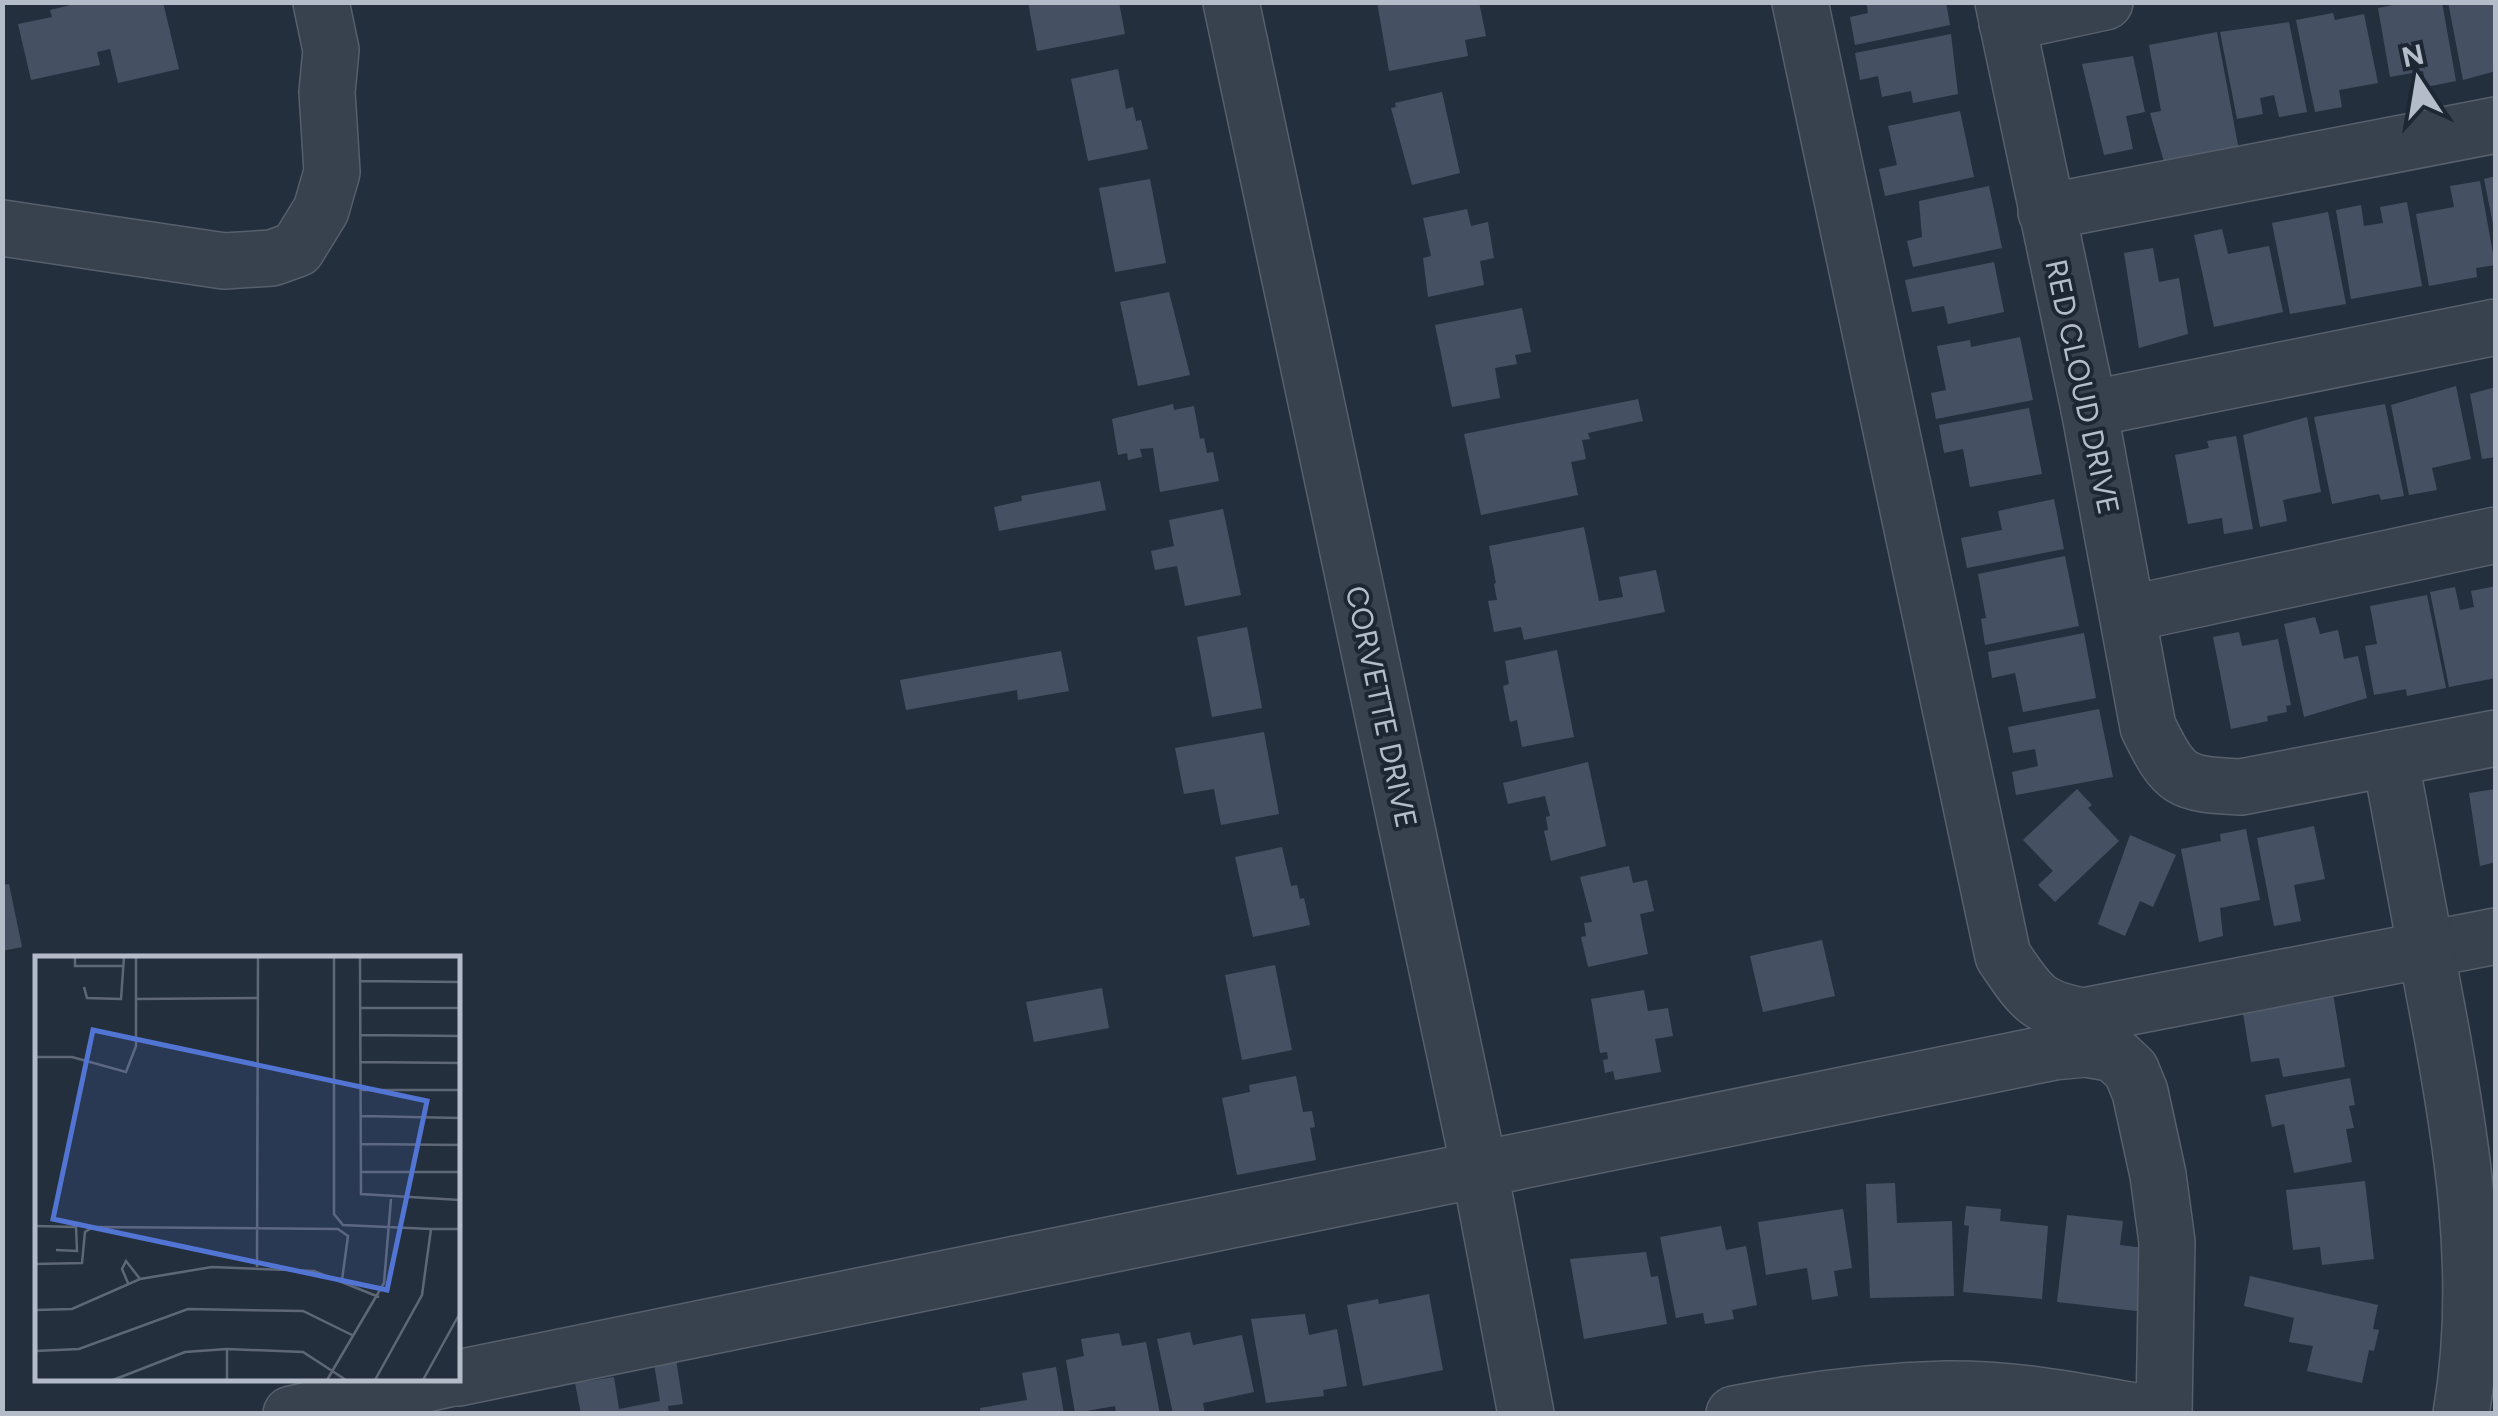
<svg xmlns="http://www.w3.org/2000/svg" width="2498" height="1416" font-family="Figtree,sans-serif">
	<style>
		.building { fill: #455162 }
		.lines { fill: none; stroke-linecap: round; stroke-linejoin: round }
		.minor-casing { stroke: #565f6c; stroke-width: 58 }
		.minor { stroke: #38414e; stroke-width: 55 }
		.labels { text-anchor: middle; stroke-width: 8; stroke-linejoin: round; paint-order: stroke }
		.street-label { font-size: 30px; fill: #b4bcc9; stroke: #1d2633 }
		.inset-road { fill: none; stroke: #5e6776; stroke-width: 2.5 }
		.view { fill: #5274d3; fill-opacity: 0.15; stroke: #5274d3; stroke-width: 5 }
		.inset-edge { fill: none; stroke: #b4bcc9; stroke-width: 5 }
	</style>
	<rect width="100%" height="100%" fill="#242f3e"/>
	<g class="building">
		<polygon points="83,2 163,2 179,69 118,83 110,49 97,52 100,65 31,80 18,24 52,17 50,10"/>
		<polygon points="1028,2 1119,2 1125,34 1037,51"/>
		<polygon points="1377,2 1479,2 1486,36 1465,40 1468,56 1389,71"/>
		<polygon points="1866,2 1946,2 1950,25 1855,45 1850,17 1868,13"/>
		<polygon points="2408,2 2442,2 2456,81 2426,87 2423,71 2390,77 2378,8"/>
		<polygon points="2448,2 2496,2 2496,71 2463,80"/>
		<polygon points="2333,13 2335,20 2364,14 2378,83 2339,90 2342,107 2315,112 2296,20"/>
		<polygon points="2289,22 2307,112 2279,117 2274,95 2260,98 2263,114 2237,119 2220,32"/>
		<polygon points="2217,32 2240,156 2166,169 2150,113 2161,111 2149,45"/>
		<polygon points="1951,34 1958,94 1913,103 1911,91 1882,97 1878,76 1860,80 1855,53"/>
		<polygon points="2133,56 2145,112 2126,116 2133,149 2104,155 2082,64"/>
		<polygon points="1118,69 1126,109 1133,107 1136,121 1141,120 1148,149 1088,161 1071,79"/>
		<polygon points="1442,92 1460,173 1412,185 1391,108 1396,107 1395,103"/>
		<polygon points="1960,111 1974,177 1885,196 1879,169 1897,165 1888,126"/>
		<polygon points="2496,176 2496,228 2494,229 2484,179"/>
		<polygon points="1150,179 1166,263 1115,272 1099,188"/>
		<polygon points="2480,181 2495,265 2476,268 2477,277 2429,286 2416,214 2454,207 2450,186"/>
		<polygon points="1989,186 2002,248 1913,267 1907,241 1922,237 1919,201"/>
		<polygon points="2407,202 2422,286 2351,299 2336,210 2361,205 2364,226 2383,223 2380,207"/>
		<polygon points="1467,209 1471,226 1488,222 1494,258 1480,261 1484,285 1428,297 1423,258 1431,256 1423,218"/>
		<polygon points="2328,212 2346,304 2290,314 2272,223"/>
		<polygon points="2222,229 2228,254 2269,246 2283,312 2214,327 2194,235"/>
		<polygon points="2153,248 2159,282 2179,278 2188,334 2139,348 2124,253"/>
		<polygon points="1994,262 2004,312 1948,324 1944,306 1912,312 1905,280"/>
		<polygon points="1169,292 1190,375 1138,386 1120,302"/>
		<polygon points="1522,308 1531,352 1515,355 1517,364 1495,368 1500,398 1452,407 1435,325"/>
		<polygon points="2020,337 2033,400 1936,419 1931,393 1946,390 1937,346 1970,340 1971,347"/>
		<polygon points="2456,386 2471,459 2432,468 2437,490 2409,495 2391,405"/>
		<polygon points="2496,387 2496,457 2482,459 2470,394"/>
		<polygon points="1638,399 1643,421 1588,433 1590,439 1582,440 1586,459 1571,462 1578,495 1481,515 1464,434"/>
		<polygon points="1173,404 1174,410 1194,406 1200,439 1204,438 1207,453 1213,452 1219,481 1160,492 1153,448 1140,449 1142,457 1128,460 1127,453 1118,455 1112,419"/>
		<polygon points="2385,404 2404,496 2381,500 2379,494 2332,504 2314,417"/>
		<polygon points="2029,408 2042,474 1970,487 1963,449 1944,453 1939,425"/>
		<polygon points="2307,417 2321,492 2283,500 2287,521 2260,527 2243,435"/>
		<polygon points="2236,436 2253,529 2224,534 2222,518 2188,524 2175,455 2209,448 2207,441"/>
		<polygon points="1100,481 1106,510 999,531 994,507 1022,501 1021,496"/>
		<polygon points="2054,499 2064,549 1967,568 1961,538 2002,530 1998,511"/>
		<polygon points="1223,509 1241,595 1185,606 1177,566 1155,570 1151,551 1174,546 1169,520"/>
		<polygon points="1584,527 1599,601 1623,597 1619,577 1656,570 1665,612 1524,640 1521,627 1494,632 1488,601 1497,600 1494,584 1496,583 1489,546"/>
		<polygon points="2065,556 2079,626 1985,645 1981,619 1986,618 1978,574"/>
		<polygon points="2496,586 2496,678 2449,687 2430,592 2455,587 2460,610 2474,607 2471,591"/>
		<polygon points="2427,595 2446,688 2407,696 2406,689 2374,695 2365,646 2377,644 2370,606"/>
		<polygon points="2315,617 2320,634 2338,630 2344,659 2358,656 2367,698 2304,717 2284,624"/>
		<polygon points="1247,627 1262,708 1212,717 1197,637"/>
		<polygon points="2239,632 2242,646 2278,639 2291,705 2286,706 2287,712 2267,716 2268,721 2231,729 2213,637"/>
		<polygon points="2084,633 2096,698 2023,712 2015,673 1992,678 1988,652"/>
		<polygon points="1557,650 1574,737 1522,747 1517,720 1510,722 1503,686 1509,684 1505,661"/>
		<polygon points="1061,651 1069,691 1018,700 1017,690 906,710 900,680"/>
		<polygon points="2099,709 2113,777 2016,795 2012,772 2038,766 2035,749 2013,753 2008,727"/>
		<polygon points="1264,732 1279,814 1221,825 1214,789 1184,794 1175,748"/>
		<polygon points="1588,762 1606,846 1551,861 1544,831 1548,830 1546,817 1550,816 1545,796 1508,804 1503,783"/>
		<polygon points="2077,789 2092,805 2088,808 2119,841 2055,902 2038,885 2053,871 2023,840"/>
		<polygon points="2496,789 2496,862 2480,866 2469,793"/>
		<polygon points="2314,826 2325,879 2294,885 2301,921 2274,926 2257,838"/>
		<polygon points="2246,829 2260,900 2220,908 2223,936 2199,942 2181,849 2221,841 2220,834"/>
		<polygon points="2130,835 2176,855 2153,907 2140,901 2125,936 2098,924"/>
		<polygon points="1282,847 1291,886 1297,885 1300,899 1304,898 1310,925 1253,937 1235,857"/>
		<polygon points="1629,866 1633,883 1647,880 1654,911 1640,914 1648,954 1588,967 1581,937 1586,936 1584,923 1592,922 1580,877"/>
		<polygon points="9,884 22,947 2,951 2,885"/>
		<polygon points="1822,940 1835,996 1763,1012 1750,956"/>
		<polygon points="1275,965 1292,1050 1242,1060 1225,975"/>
		<polygon points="2332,987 2345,1067 2283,1077 2279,1058 2251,1062 2241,1001"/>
		<polygon points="1102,988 1109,1028 1034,1042 1026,1002"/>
		<polygon points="1644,990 1648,1011 1668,1008 1673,1036 1655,1039 1661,1072 1615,1080 1613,1071 1605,1073 1603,1060 1608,1059 1607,1052 1600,1053 1591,999"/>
		<polygon points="1296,1076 1303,1112 1312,1111 1315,1127 1310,1128 1316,1160 1237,1175 1222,1098 1250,1092 1249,1085"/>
		<polygon points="2350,1078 2355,1105 2349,1106 2354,1128 2346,1129 2352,1162 2294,1173 2284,1124 2272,1127 2265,1095"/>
		<polygon points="2365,1181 2374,1259 2322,1265 2320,1247 2293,1250 2286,1190"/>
		<polygon points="1895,1183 1897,1223 1952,1221 1954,1296 1870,1298 1866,1184"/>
		<polygon points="1966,1206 2001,1209 2000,1221 2048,1226 2042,1299 1963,1292 1969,1226 1964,1225"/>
		<polygon points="1843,1209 1852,1268 1834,1271 1838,1296 1812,1300 1807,1268 1766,1275 1758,1222"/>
		<polygon points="2067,1215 2123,1221 2120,1245 2152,1249 2145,1312 2057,1302"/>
		<polygon points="1721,1226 1726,1250 1746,1246 1757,1305 1732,1310 1734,1319 1705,1324 1703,1313 1676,1318 1660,1237"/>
		<polygon points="1646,1252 1651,1277 1658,1276 1667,1324 1584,1339 1570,1259"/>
		<polygon points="2250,1276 2378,1305 2373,1329 2379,1330 2374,1351 2369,1350 2362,1383 2307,1371 2313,1346 2289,1342 2294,1318 2244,1306"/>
		<polygon points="1429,1294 1443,1370 1363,1386 1347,1305 1378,1299 1379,1304"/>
		<polygon points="1305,1314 1309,1335 1337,1329 1347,1386 1323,1390 1324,1396 1266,1403 1251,1319"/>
		<polygon points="1190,1332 1193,1345 1242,1335 1254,1392 1203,1403 1205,1414 1173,1414 1157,1339"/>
		<polygon points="1119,1333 1122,1346 1146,1342 1160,1414 1116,1414 1115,1406 1075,1413 1066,1360 1084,1356 1081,1339"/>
		<polygon points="675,1353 683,1404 668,1406 669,1414 581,1414 575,1383 614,1377 619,1409 660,1401 653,1357"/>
		<polygon points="1056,1367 1064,1414 981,1414 980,1408 1027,1400 1022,1373"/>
	</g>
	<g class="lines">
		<defs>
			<g id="minor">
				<polyline points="1231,2 1479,1167 1526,1414"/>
				<path d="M1800,2L2003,956C2030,995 2035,1008 2084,1016L2496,936"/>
				<path d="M2003,2L2089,409L2148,727C2175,782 2180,784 2241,787L2496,738"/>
				<polyline points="2007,23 2105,2"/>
				<polyline points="2046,212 2496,125"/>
				<polyline points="2,228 224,261 272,258 297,249 321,210 332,172 327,92 331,50 321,2"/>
				<polyline points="2089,409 2496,327"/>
				<polyline points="2128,614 2496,535"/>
				<path d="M2390,758C2405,838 2420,918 2435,998C2461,1133 2485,1276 2461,1414"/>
				<polyline points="458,1378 2054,1052 2086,1049 2114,1054 2131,1070 2140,1092 2158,1175 2167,1242 2164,1414"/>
				<polyline points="291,1414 453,1378"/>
				<path d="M1734,1414C1804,1400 1874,1391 1946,1389C2015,1388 2084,1402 2151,1414"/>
			</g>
		</defs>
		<use href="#minor" class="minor-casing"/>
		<use href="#minor" class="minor"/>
	</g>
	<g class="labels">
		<g class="street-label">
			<text transform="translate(2082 387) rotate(78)" y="10">RED CLOUD DRIVE</text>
			<text transform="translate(1381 707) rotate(78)" y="10">CORVETTE DRIVE</text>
		</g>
	</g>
	<g transform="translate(35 956)">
		<rect width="425" height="425" fill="#242f3e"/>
		<path class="inset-road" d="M40,1V10H89M299,1V258L308,269L396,273M325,1L326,238L425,244M326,25L425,26M49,31L52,42L86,43L89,1M101,43L223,42M326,52H425M326,79L425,80M0,101H37L91,116L101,90V1M326,106L425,107M326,134H425M326,160L425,162M326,188L425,189M325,216H425M0,270L41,271L42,295L21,294M0,308L47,307L50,276L58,271L303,273L313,280L307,324M222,311L223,1M93,327L87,313L91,305L105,323M0,354L37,353L105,323L177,311L279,315L344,341M0,395L44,393L153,353L268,355L319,380M78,424L150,396L192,393L268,396L311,424M192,424V393M292,424L349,327L356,243M340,424L387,339L396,273H425M388,424L425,357"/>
		<path class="view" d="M58,74L392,145L352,334L18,263Z"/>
		<rect width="425" height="425" class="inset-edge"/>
	</g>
	<rect width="2498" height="1416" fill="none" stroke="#b4bcc9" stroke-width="10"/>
	<g transform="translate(2418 80) rotate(348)" stroke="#1d2633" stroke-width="8" paint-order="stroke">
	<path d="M0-8L18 38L0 25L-18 38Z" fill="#b4bcc9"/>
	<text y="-15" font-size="28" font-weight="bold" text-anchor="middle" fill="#b4bcc9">N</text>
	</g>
</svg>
